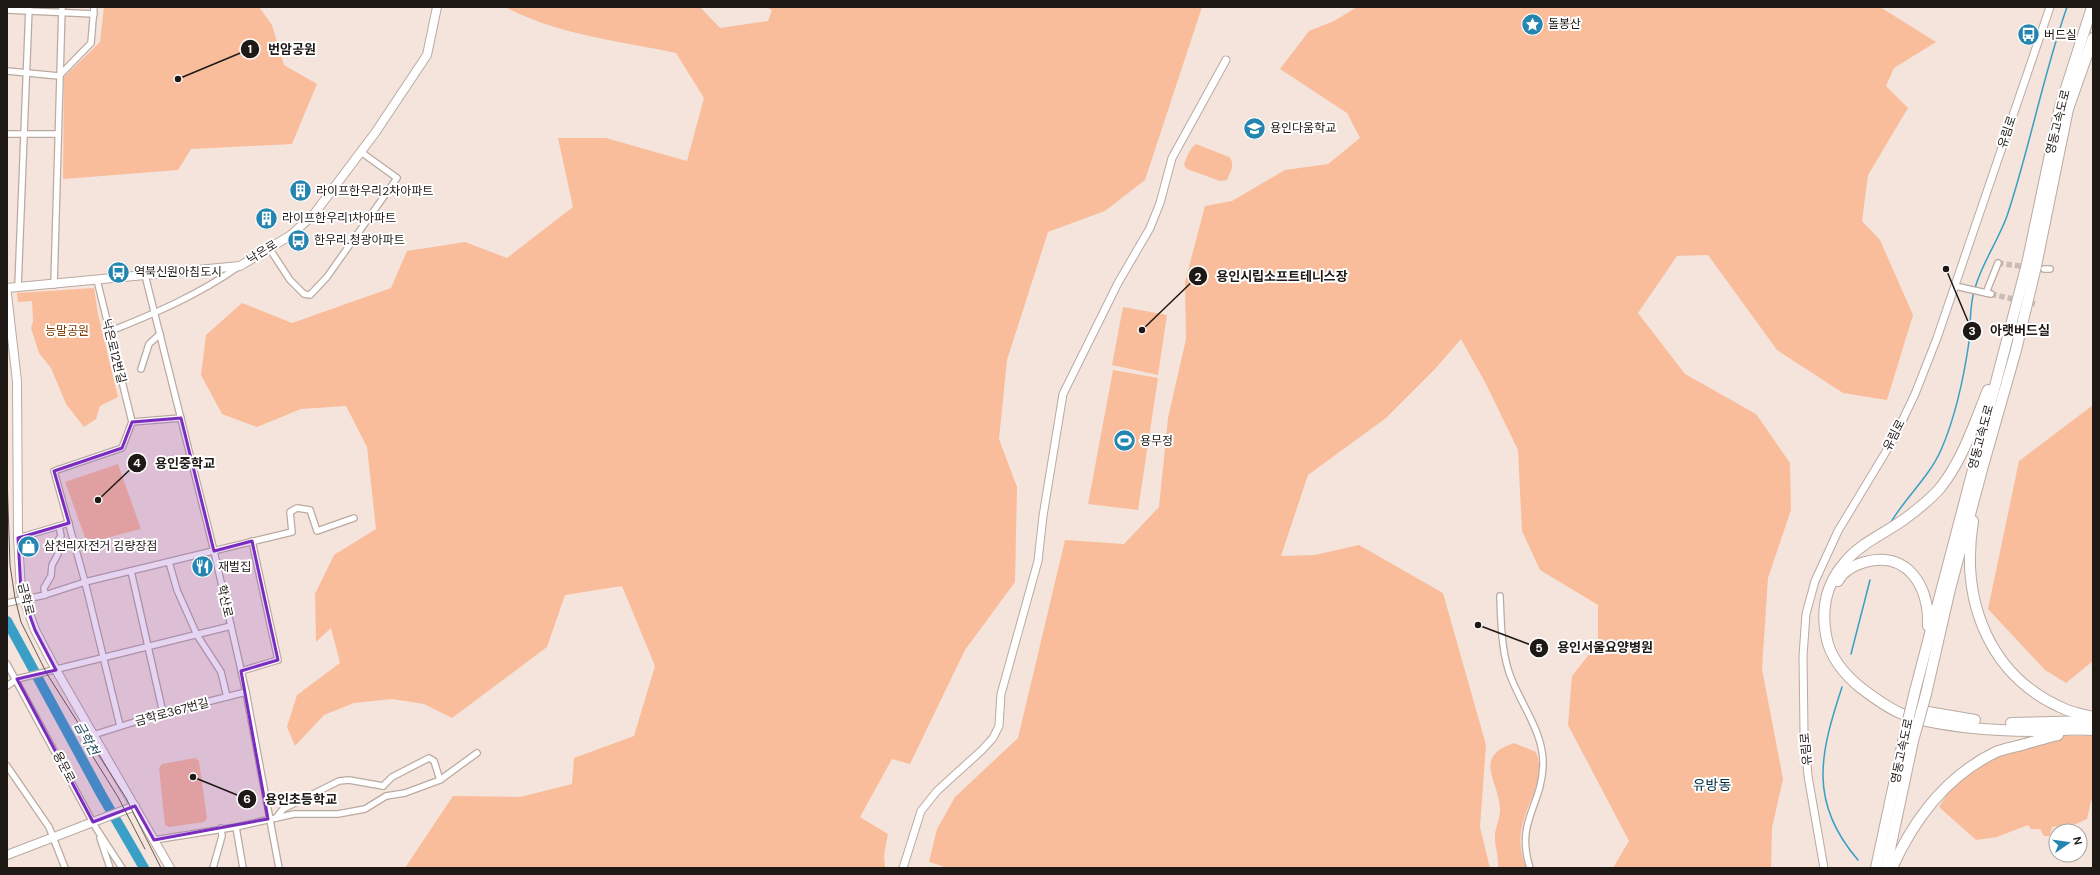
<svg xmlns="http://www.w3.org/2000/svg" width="2100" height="875" font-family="'DM Sans','Noto Sans KR',sans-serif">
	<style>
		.green { fill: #f9bd9c }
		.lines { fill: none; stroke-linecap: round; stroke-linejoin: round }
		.stream { stroke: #399fc7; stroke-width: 1.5 }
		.river { stroke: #399fc7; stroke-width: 10 }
		.minor-tunnel { stroke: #cabbb4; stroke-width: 5.5; stroke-dasharray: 5.5 3; stroke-linecap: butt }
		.minor-casing { stroke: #baaaa2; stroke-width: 8 }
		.tertiary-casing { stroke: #baaaa2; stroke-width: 9 }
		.secondary-casing { stroke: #baaaa2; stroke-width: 10 }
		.motorway-casing { stroke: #baaaa2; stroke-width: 12 }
		.minor { stroke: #fff; stroke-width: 5.5 }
		.tertiary { stroke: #fff; stroke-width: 7 }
		.secondary { stroke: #fff; stroke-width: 8 }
		.motorway { stroke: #fff; stroke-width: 10 }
		.tram { stroke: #645a55; stroke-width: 1 }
		.motorway-bridge-casing { stroke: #baaaa2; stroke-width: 12; stroke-linecap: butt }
		.motorway-bridge { stroke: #fff; stroke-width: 10 }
		.marked { fill: #7b2cbf; fill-opacity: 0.2; stroke: #7b2cbf; stroke-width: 3; stroke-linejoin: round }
		.labels { text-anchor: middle; stroke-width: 4; stroke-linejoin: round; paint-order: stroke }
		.poi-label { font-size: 12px; fill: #1f1916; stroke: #fff; text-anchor: start }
		.street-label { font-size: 12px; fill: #1f1916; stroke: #fff }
		.park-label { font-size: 12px; fill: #803c05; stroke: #fff }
		.water-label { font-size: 13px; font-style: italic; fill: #204a5c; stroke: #fff }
		.quarter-label { font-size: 14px; fill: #002f44; stroke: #fff }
		.leader { fill: none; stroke: #1f1916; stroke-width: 1.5 }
		.callout-dot { fill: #1f1916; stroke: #fff; stroke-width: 1.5 }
		.mark-label { font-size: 12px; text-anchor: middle; font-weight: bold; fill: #fff }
		.callout-label { font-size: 13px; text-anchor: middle; font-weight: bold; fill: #1f1916; stroke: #fff; stroke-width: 4; stroke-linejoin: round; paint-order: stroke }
	</style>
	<rect width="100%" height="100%" fill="#f5e4db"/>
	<g class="green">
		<polygon points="104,7 259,7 272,25 284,65 317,84 292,144 191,149 178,170 63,179 64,77 100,42"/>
		<path d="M505,7H700L720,28L768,21L772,10L766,7H1202L1145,180L1105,211L1048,232L1007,360L999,439L1017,487L1015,582L965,650L910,764L892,759L860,817L888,834L884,855L885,868H405L453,796L520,797L572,784L574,758L634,736L655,666L622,586L565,595L547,647L452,718L424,704L392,699L354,703L324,715L295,746L287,727L297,695L340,663L331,628L316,642L315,594L334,555L376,529L367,447L346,406L301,409L257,427L222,414L201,375L206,335L242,303L292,323L391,288L407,251L465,242L507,258L573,207L558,138H606L687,161L704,98L676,53C619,41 558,35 505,7Z"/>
		<polygon points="1357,7 1880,7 1936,42 1894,68 1886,86 1908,108 1868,175 1862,221 1880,240 1913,315 1887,400 1843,393 1777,350 1708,255 1677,256 1638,313 1685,374 1756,414 1790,463 1791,510 1768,578 1762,669 1783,779 1772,828 1771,868 1613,868 1629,841 1568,725 1572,676 1598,643 1598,605 1540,570 1522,531 1518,450 1486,384 1461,339 1435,369 1386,418 1308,475 1281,556 1315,555 1359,545 1443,593 1486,745 1480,827 1490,868 948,868 929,862 937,829 955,797 1018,738 1065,540 1124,544 1159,507 1168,418 1186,339 1185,282 1205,206 1232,201 1285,170 1328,164 1360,138 1347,113 1280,69 1309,31 1334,21"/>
		<path d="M1196,144L1229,157C1236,164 1230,172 1227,180L1220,181L1187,169L1184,165C1186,158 1190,148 1196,144Z"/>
		<polygon points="94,288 98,314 118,397 100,406 96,419 84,427 66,404 51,368 39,353 31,328 33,321 32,301 18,302 17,293"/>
		<polygon points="1123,307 1167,315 1158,375 1112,365"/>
		<polygon points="1113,370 1158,378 1138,510 1088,504"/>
		<polygon points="2093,405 2093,661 2066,683 2045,670 1988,609 2019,461"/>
		<polygon points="118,464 141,529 87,543 65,482"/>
		<path d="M2058,736H2093V800L2091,801L2087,819L2076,824L2052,827L2050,836H2044L2040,829H2031L2028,825L1997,837L1976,840L1939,807C1965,763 2012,751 2058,736Z"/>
		<path d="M1514,743L1536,752C1547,780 1525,804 1521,832C1519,844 1522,857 1526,868H1498C1499,856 1494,845 1495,834C1496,826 1500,818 1500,810C1500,782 1471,757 1514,743Z"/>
		<polygon points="195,758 199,761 207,818 204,822 169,827 165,825 159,768 162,764"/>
	</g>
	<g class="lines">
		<g class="stream">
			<path d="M1891,522C1906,497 1929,477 1941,450C1955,418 1964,376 1969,342C1971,324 1969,305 1975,288C1982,263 1998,241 2007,216C2030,147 2043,75 2067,7"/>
			<polyline points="1851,654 1870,580"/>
			<path d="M1842,687C1820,754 1808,802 1858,860"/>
		</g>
		<polyline class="river" points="7,621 101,794 144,868"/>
		<g class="minor-tunnel">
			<polyline points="1998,263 2027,267"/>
			<polyline points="1991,294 2035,304"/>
		</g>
		<defs>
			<g id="minor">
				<polyline points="7,10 94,14"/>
				<polyline points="7,71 59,76"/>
				<polyline points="59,76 91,43 94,7"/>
				<polyline points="7,134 58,134"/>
				<polyline points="269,248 290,280 304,294 310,295 327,277 397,178 361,152"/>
				<polyline points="2044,269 2050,269"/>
				<polyline points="145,275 214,551 246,692 279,868"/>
				<polyline points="97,280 132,422"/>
				<polyline points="54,285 62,7"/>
				<polyline points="1955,286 1991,294"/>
				<polyline points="18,287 29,7"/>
				<polyline points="1986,293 1998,263"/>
				<path d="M108,332C154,314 198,295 238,267"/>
				<polyline points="141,369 149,344 160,334"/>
				<polyline points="18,538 69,523"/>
				<polyline points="169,562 177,590 197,635 221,672 227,697"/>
				<polyline points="131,571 163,713"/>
				<polyline points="45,595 44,588 51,576 52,565 58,554 57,542 61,536 59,526"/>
				<path d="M1500,596C1501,620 1501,645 1508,669C1517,700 1544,730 1543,765C1542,806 1515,821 1530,868"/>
				<polyline points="7,603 45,595 85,582 292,532 290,512 297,508 310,510 317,531 354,518"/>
				<polyline points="7,664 96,828 122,868"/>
				<polyline points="241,671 278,660 252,541"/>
				<polyline points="7,686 17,679 231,626"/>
				<polyline points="120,726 85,582 54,471 122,448 132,422 181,418"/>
				<polyline points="93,735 163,713 246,692"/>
				<polyline points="7,766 49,827 65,868"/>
				<polyline points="383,786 392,777 429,758 434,761 440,780"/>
				<polyline points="276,818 283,809 339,781 349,780 383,786"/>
				<polyline points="236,827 243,868"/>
				<polyline points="100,838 110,868"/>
				<polyline points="154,840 236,827 294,814 338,814 365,809 386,796 405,793 440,780 477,753"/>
				<polyline points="213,868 222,836 221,828"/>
			</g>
			<g id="tertiary">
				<polyline points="903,868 921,811 937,791 982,750 993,738 999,726 1001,694 1038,561 1043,516 1063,394 1118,283 1150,228 1160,203 1172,158 1226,60"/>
				<polyline points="1824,868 1808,776 1804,732 1803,656 1806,614 1815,581 1838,531 1893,440 1915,394 1937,338 2050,7"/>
			</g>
			<g id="secondary">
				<polyline points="7,288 240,266 291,235 314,214 375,133 427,55 437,7"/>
				<polyline points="7,294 17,381 18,538 21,591 35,630 56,670 170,868"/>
				<polyline points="7,855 135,806"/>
			</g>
			<g id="motorway">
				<path d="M1988,390C1974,424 1963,459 1941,487C1931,499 1918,509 1906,518C1886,533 1862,542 1846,561C1827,582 1821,608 1826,635C1829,656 1845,675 1861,688C1873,697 1886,707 1900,713C1933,727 1998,731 2034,731C2054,731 2074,728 2093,730"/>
				<path d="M1973,521C1960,601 1989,678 2067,710C2075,713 2084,715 2093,717"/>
				<path d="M1838,581C1843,571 1855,565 1865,562C1908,550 1930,588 1928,626"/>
				<polyline points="1915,691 2027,264 2060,107 2092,7"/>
				<polyline points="1926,694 1950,589 1983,466 2016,350 2036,266 2068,109 2093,38"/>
				<polyline points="1916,710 1975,720"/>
				<polyline points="2011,723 2093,721"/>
				<polyline points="1876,868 1904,737"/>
				<polyline points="1886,868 1913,741"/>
				<path d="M1892,868C1914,819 1946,776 1996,752C2005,748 2016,747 2025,744C2036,741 2047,737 2058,735"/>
			</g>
		</defs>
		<use href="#minor" class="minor-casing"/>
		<use href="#tertiary" class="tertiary-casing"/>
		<use href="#secondary" class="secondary-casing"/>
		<use href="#motorway" class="motorway-casing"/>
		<use href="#minor" class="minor"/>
		<use href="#tertiary" class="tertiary"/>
		<use href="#secondary" class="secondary"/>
		<use href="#motorway" class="motorway"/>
		<g class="tram">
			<polyline points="7,476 10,565 15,598 21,622 47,674 126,798 161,868"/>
			<polyline points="90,752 118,797 145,849"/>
		</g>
		<defs>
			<g id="motorway-bridge">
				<polyline points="1904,737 1915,691"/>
				<polyline points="1913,741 1926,694"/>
			</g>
		</defs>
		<use href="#motorway-bridge" class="motorway-bridge-casing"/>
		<use href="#motorway-bridge" class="motorway-bridge"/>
	</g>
	<path class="marked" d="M181,418L214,551L252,541L278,660L241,671L268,819L154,840L135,806L93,822L17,679L56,670L35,630L21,591L18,538L69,523L54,471L122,448L132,422Z"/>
	<defs>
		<symbol id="sight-disc" viewBox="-11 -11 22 22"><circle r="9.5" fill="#2485b0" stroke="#fff"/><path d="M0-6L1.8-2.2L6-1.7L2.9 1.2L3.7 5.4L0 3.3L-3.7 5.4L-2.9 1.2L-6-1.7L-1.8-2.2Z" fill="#fff"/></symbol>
		<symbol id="bus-disc" viewBox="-11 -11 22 22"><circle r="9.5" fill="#2485b0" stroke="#fff"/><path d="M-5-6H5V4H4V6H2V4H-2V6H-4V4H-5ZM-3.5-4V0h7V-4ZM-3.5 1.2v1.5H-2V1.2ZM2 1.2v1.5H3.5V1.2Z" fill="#fff"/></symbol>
		<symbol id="school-disc" viewBox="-11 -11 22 22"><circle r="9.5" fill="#2485b0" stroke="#fff"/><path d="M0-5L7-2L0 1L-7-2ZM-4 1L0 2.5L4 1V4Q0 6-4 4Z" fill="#fff"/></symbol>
		<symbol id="building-disc" viewBox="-11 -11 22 22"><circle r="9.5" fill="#2485b0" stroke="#fff"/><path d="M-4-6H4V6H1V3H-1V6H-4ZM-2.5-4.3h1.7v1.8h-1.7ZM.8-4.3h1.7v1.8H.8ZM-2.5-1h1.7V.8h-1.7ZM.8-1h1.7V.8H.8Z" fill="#fff"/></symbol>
		<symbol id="stadium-disc" viewBox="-11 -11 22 22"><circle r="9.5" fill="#2485b0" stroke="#fff"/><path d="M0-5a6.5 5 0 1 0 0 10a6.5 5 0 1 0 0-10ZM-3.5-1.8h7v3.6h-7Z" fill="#fff"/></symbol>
		<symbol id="shop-disc" viewBox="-11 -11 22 22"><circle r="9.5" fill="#2485b0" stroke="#fff"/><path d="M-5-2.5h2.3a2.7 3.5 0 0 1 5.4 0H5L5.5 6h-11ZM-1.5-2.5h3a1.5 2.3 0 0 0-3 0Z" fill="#fff"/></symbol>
		<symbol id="restaurant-disc" viewBox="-11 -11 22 22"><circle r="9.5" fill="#2485b0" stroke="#fff"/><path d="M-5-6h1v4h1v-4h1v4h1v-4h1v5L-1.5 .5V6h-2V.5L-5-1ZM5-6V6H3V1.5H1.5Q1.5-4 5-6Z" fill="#fff"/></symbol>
	</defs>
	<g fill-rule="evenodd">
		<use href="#sight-disc" x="1520" y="12" width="25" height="25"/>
		<use href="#bus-disc" x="2016" y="22" width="25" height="25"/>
		<use href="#school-disc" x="1242" y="116" width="25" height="25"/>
		<use href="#building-disc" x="288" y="178" width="25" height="25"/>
		<use href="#building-disc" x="254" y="206" width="25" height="25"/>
		<use href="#bus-disc" x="286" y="228" width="25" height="25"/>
		<use href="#bus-disc" x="106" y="260" width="25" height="25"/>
		<use href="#stadium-disc" x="1112" y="428" width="25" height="25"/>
		<use href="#shop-disc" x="16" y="534" width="25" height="25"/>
		<use href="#restaurant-disc" x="190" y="554" width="25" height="25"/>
	</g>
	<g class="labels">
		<g class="poi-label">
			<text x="1548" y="28">돌봉산</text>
			<text x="2044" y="39">버드실</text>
			<text x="1270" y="132">용인다움학교</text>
			<text x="316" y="195">라이프한우리2차아파트</text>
			<text x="282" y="222">라이프한우리1차아파트</text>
			<text x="314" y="244">한우리.청광아파트</text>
			<text x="134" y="276">역북신원아침도시</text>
			<text x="1140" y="445">용무정</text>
			<text x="44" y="550">삼천리자전거 김량장점</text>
			<text x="218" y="571">재벌집</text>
		</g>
		<g class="street-label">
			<text transform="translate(2058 122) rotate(-76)" y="4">영동고속도로</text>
			<text transform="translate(2007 132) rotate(-71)" y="4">유림로</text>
			<text transform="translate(262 252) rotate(-32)" y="4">낙은로</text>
			<text transform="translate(114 351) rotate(76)" y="4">낙은로12번길</text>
			<text transform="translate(1894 435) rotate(-63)" y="4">유림로</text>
			<text transform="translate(1981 437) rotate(-75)" y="4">영동고속도로</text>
			<text transform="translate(26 599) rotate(76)" y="4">금학로</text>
			<text transform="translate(225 601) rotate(77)" y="4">학산로</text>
			<text transform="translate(172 712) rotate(-15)" y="4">금학로367번길</text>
			<text transform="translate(1806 749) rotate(-95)" y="4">유림로</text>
			<text transform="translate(1902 751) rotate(-78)" y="4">영동고속도로</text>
			<text transform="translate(64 767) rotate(62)" y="4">용문로</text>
		</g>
		<g class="park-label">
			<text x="67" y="335">능말공원</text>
		</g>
		<g class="water-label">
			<text transform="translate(87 738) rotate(61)" y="5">금학천</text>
		</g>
		<g class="quarter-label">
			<text x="1712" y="790">유방동</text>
		</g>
	</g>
	<path class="leader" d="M178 79L250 49M1142 330L1198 276M1946 269L1972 331M98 500L137 463M1478 625L1539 648M193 777L247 799"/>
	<g class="callout-dot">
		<circle cx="178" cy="79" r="4"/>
		<circle cx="1142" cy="330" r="4"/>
		<circle cx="1946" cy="269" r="4"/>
		<circle cx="98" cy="500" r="4"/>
		<circle cx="1478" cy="625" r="4"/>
		<circle cx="193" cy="777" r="4"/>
		<circle cx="250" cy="49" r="10"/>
		<circle cx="1198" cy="276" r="10"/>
		<circle cx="1972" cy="331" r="10"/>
		<circle cx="137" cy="463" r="10"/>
		<circle cx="1539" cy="648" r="10"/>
		<circle cx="247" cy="799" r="10"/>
	</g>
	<g class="mark-label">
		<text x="250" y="53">1</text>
		<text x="1198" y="281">2</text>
		<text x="1972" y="335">3</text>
		<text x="137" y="467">4</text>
		<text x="1539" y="652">5</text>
		<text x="247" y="803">6</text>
	</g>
	<g class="callout-label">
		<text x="292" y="54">번암공원</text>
		<text x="1282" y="281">용인시립소프트테니스장</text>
		<text x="2020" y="335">아랫버드실</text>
		<text x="185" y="468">용인중학교</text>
		<text x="1605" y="652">용인서울요양병원</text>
		<text x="301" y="804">용인초등학교</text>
	</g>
	<rect width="2100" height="875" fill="none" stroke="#1f1916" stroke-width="16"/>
	<g transform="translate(2068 843) rotate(77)"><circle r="19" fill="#ffffff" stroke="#a5a3a2"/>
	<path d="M0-3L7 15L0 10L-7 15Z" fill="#2485b0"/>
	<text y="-6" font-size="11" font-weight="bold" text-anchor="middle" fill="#1f1916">N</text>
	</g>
</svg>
